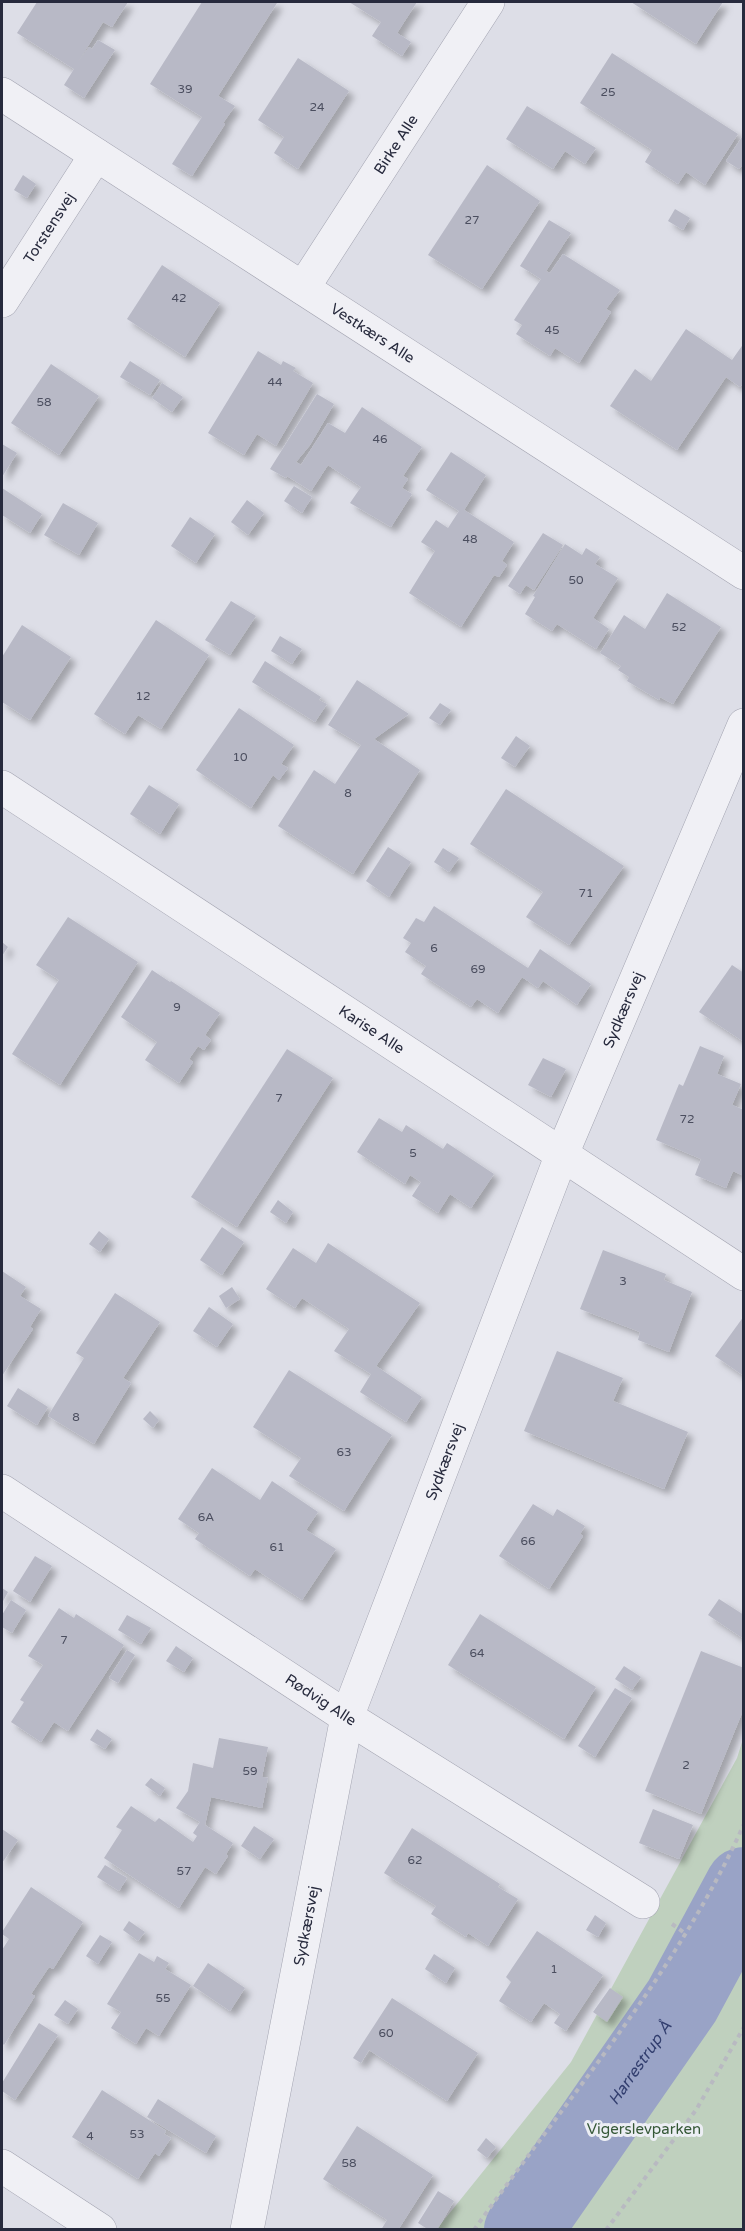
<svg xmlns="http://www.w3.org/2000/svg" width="745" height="2231" font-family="'Varela Round',sans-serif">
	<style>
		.green { fill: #bfd0be }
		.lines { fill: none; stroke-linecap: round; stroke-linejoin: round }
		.river { stroke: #99a3c6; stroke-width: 78 }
		.building { fill: #b8b9c6; filter: url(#shadow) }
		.minor-casing { stroke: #a3a4b1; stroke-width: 34 }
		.path { stroke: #b8b9c1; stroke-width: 4; stroke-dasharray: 4.5 4.5; stroke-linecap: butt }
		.minor { stroke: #f0f0f5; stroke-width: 33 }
		.labels { text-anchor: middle; stroke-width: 6; stroke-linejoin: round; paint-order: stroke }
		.number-label { font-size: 12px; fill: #4b4e5f }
		.street-label { font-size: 15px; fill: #272a3d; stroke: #eceef4 }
		.park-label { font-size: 15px; fill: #355837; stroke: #eceef4 }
		.water-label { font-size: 16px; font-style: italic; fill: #333f6f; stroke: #eceef4 }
	</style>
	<defs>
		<filter id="shadow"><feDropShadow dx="5.5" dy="5.5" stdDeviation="3" flood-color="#0004"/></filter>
	</defs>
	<rect width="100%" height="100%" fill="#dddee7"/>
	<polygon class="green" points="743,1739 743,2229 436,2230 571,2062 737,1758"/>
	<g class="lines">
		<path class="river" id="s1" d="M523,2230L682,2001L744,1886"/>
	</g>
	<g class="building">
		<polygon points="37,2 128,2 112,27 103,22 78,62 89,47 92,49 98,40 115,50 84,98 64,85 74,69 17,33"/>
		<polygon points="202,2 274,2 277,3 218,96 235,106 223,123 225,124 192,176 172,164 202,117 150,84"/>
		<polygon points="349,2 417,2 397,33 411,42 402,56 372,36 381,22"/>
		<polygon points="631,2 723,2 696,44"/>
		<polygon points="612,53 738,134 705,185 686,172 678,184 645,162 652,150 580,103"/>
		<polygon points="298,58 349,91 298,169 274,153 284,137 258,120"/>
		<polygon points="527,106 596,148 585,164 565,151 553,169 506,139"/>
		<polygon points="744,134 744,163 739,169 726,161"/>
		<polygon points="487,165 540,201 482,289 428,255"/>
		<polygon points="23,175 36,184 27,198 14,190"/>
		<polygon points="675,209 690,218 683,230 668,221"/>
		<polygon points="549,220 571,233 546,271 550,273 563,254 620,290 606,309 611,312 579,363 555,348 550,356 516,334 522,325 514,320 541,279 520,266"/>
		<polygon points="162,265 220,303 185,357 127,319"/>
		<polygon points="686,329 732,360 744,343 744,382 740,387 726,377 677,450 610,406 635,369 651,381"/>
		<polygon points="258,351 281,365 283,361 296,368 293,371 313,383 276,446 257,434 244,455 208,433"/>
		<polygon points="130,361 160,380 150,395 120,377"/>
		<polygon points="51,364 99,396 59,455 11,423"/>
		<polygon points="162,383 183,397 172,412 152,398"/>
		<polygon points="317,394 334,404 310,445 296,462 301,465 328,423 345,433 362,407 422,447 403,476 408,479 402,488 412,494 391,527 350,503 361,487 328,465 311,491 287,476 286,478 270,469"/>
		<polygon points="2,444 17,453 2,477"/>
		<polygon points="451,452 486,475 464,510 514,542 502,561 507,565 499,577 494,575 461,627 409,593 435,551 421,542 436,520 448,528 459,511 426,490"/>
		<polygon points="294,486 312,497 302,513 284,501"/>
		<polygon points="2,488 42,514 30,533 2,515"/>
		<polygon points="247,500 264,513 248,535 231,522"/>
		<polygon points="63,503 98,523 79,555 44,535"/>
		<polygon points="190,517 215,534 196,563 171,546"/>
		<polygon points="543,533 563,545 534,590 526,585 520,594 508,586"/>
		<polygon points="565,544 582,555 586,548 600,557 595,564 618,578 593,618 609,629 596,649 557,624 552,631 525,614 535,597 533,596"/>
		<polygon points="667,593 721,627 673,704 660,697 659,700 627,681 629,677 618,670 621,666 600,653 624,615 645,629"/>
		<polygon points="231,601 256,616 230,655 205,640"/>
		<polygon points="156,620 209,655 161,729 138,715 125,734 94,714"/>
		<polygon points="22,625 71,657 30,720 2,702 2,657"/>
		<polygon points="280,636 302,649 292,664 271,651"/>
		<polygon points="265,661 321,697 319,700 327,704 315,722 252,682"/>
		<polygon points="357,680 409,714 374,739 420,770 353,874 278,826 314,770 335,784 361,745 328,725"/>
		<polygon points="440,703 451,710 440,725 429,718"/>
		<polygon points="239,708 294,745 281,764 288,768 279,780 273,775 251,808 196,770"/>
		<polygon points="516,736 530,746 515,767 501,758"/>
		<polygon points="149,785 179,804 160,834 130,814"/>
		<polygon points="506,789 624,866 569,945 526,917 543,892 470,844"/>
		<polygon points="388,847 411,862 389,897 366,881"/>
		<polygon points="443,848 459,858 449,872 434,862"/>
		<polygon points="434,906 528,968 540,949 591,984 577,1005 543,981 538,988 522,977 498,1013 477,999 471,1007 421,974 426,966 405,952 411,943 403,938 416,918 424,922"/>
		<polygon points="68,917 138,962 60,1085 12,1054 59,980 36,965"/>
		<polygon points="2,942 8,947 2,956"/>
		<polygon points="732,965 744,973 744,1042 699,1012"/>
		<polygon points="152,970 170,982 171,981 220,1013 205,1035 211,1040 204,1050 198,1046 189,1059 193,1062 179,1083 145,1060 157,1042 121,1017"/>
		<polygon points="700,1046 724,1056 717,1074 741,1084 732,1105 744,1110 744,1176 733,1171 726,1188 695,1175 701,1159 656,1140 679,1084 683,1086"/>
		<polygon points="287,1049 333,1078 237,1227 191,1197"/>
		<polygon points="543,1058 566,1069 551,1097 528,1085"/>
		<polygon points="379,1118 402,1132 406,1125 443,1149 447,1143 494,1174 471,1208 450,1194 438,1213 412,1196 421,1182 410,1175 405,1184 357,1152"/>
		<polygon points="278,1200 293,1212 286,1223 270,1212"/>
		<polygon points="222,1227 244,1242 222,1275 200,1260"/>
		<polygon points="99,1231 109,1239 100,1252 89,1244"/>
		<polygon points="328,1243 420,1303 376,1366 422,1397 406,1422 360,1392 371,1374 334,1351 349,1329 302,1298 295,1308 266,1289 293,1248 316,1263"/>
		<polygon points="603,1250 666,1274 664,1280 692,1292 669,1352 638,1340 640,1332 580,1309"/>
		<polygon points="2,1271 26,1287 20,1296 41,1309 30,1327 33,1329 2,1376"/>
		<polygon points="232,1287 240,1299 226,1308 219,1296"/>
		<polygon points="115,1293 160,1322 123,1378 131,1383 94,1444 48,1416 84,1358 76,1353"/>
		<polygon points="209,1307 233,1324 217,1347 193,1331"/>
		<polygon points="744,1316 744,1376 715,1356"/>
		<polygon points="557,1351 623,1378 613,1401 688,1432 664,1489 524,1431"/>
		<polygon points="289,1370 392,1435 344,1511 289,1476 301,1458 253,1427"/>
		<polygon points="18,1388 48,1407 37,1425 7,1406"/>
		<polygon points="150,1411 159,1420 153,1428 143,1419"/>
		<polygon points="212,1468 260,1500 272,1481 318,1512 306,1530 336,1549 302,1600 255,1569 250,1576 195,1539 199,1533 178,1519"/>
		<polygon points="533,1504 553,1516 557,1509 585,1526 580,1534 583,1536 549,1589 499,1556"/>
		<polygon points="35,1556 52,1566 30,1602 13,1591"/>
		<polygon points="2,1588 8,1592 2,1603"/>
		<polygon points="719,1599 744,1615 744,1639 708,1615"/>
		<polygon points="11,1600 26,1610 12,1633 2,1627 2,1615"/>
		<polygon points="59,1608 74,1618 76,1614 124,1645 68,1731 54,1722 41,1742 11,1722 24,1702 20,1700 43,1665 28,1656"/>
		<polygon points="480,1614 596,1687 564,1739 448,1665"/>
		<polygon points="127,1615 151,1628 141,1644 118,1630"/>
		<polygon points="176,1646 193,1658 184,1672 166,1661"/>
		<polygon points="127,1650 135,1655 118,1683 109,1678"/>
		<polygon points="701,1651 744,1668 744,1708 701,1814 645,1791"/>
		<polygon points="624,1666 641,1677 632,1690 615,1679"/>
		<polygon points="615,1688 632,1698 595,1757 578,1746"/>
		<polygon points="97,1729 112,1739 105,1749 90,1740"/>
		<polygon points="219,1738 268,1747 262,1777 268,1778 262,1808 211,1797 205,1825 233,1843 226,1854 228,1856 216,1874 205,1867 179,1908 104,1858 122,1830 116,1827 131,1806 155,1822 159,1818 193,1842 197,1836 193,1833 200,1822 176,1808 188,1791 193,1763 213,1768"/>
		<polygon points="151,1778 165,1788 160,1796 145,1785"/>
		<polygon points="653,1809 693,1825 679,1859 639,1843"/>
		<polygon points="254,1826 274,1839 260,1859 241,1846"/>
		<polygon points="412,1828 500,1884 498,1887 518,1899 488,1946 468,1933 466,1937 431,1914 436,1906 384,1873"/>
		<polygon points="2,1829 18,1840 2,1863"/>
		<polygon points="105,1865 127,1878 119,1891 97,1877"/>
		<polygon points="31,1887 83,1922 53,1969 49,1967 31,1994 35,1996 4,2045 2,2043 2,1950 9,1939 2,1934 2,1932"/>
		<polygon points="595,1915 606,1923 598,1937 586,1930"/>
		<polygon points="129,1921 145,1932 138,1941 123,1930"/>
		<polygon points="537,1931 603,1975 566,2031 554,2023 560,2014 544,2003 531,2022 499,2001 511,1982 506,1977"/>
		<polygon points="100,1935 112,1942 98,1964 86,1956"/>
		<polygon points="139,1953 154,1962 157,1956 169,1963 165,1969 191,1985 159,2036 146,2028 136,2044 111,2028 121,2012 107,2004"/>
		<polygon points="434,1954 455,1968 446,1983 425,1969"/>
		<polygon points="208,1963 245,1988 230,2011 193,1986"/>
		<polygon points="610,1988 623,1997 607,2022 593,2012"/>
		<polygon points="392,1998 478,2053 447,2101 369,2050 361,2063 353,2058"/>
		<polygon points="65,2000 78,2009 68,2024 54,2015"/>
		<polygon points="39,2023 58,2035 15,2100 2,2091 2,2083"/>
		<polygon points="102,2090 166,2131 164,2134 171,2138 159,2156 155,2153 138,2179 72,2137"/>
		<polygon points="158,2099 216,2136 206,2153 147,2117"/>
		<polygon points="357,2126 433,2175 398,2230 381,2230 387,2220 323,2179"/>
		<polygon points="486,2138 496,2147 487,2158 477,2150"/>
		<polygon points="438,2191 454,2201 437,2230 429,2230 418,2223"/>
	</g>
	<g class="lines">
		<defs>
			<g id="minor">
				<path id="s2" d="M2,94L744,573"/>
				<path id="s3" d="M303,288L488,2"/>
				<path id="s4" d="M2,301L96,155"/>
				<path id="s5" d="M2,787L744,1274"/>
				<path id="s6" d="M2,1491L347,1717L643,1902"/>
				<polyline points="2,2166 100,2230"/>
				<path id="s7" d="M247,2230L347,1717L562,1154L744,725"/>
			</g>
		</defs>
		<use href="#minor" class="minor-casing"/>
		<g class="path">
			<polyline points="672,1924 686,1934"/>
			<path d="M474,2230C568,2097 677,1973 744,1824"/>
			<polyline points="606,2230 696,2110 744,2027"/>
		</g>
		<use href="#minor" class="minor"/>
	</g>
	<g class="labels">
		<g class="number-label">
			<text x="185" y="93">39</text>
			<text x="608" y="96">25</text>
			<text x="317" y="111">24</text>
			<text x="472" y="224">27</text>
			<text x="179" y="302">42</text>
			<text x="552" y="334">45</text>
			<text x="275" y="386">44</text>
			<text x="44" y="406">58</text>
			<text x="380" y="443">46</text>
			<text x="470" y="543">48</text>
			<text x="576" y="584">50</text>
			<text x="679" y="631">52</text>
			<text x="143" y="700">12</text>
			<text x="240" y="761">10</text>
			<text x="348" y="797">8</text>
			<text x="586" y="897">71</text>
			<text x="434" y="952">6</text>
			<text x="478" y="973">69</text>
			<text x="177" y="1011">9</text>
			<text x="279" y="1102">7</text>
			<text x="687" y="1123">72</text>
			<text x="413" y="1157">5</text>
			<text x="623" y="1285">3</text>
			<text x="76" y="1421">8</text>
			<text x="344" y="1456">63</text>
			<text x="206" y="1521">6A</text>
			<text x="528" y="1545">66</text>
			<text x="277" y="1551">61</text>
			<text x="64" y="1644">7</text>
			<text x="477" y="1657">64</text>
			<text x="686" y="1769">2</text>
			<text x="250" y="1775">59</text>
			<text x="415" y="1864">62</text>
			<text x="184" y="1875">57</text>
			<text x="554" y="1973">1</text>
			<text x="163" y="2002">55</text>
			<text x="386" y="2037">60</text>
			<text x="137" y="2138">53</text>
			<text x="90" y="2140">4</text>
			<text x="349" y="2167">58</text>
		</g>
		<g class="street-label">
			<text dy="5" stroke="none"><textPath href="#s3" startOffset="171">Birke Alle</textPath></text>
			<text dy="5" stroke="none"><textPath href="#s4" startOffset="87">Torstensvej</textPath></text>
			<text dy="5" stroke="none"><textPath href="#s2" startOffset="441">Vestkærs Alle</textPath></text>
			<text dy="5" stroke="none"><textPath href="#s7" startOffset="1282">Sydkærsvej</textPath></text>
			<text dy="5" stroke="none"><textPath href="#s5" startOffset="442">Karise Alle</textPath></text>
			<text dy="5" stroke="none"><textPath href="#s7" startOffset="796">Sydkærsvej</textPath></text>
			<text dy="5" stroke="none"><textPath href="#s6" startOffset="381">Rødvig Alle</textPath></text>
			<text dy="5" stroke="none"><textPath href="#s7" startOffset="310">Sydkærsvej</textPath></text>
		</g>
		<g class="park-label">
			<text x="644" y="2134">Vigerslevparken</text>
		</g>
		<g class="water-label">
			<text dy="6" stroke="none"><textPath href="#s1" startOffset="204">Harrestrup Å</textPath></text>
		</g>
	</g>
	<rect width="745" height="2231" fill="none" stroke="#272a3d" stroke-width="6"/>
</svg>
